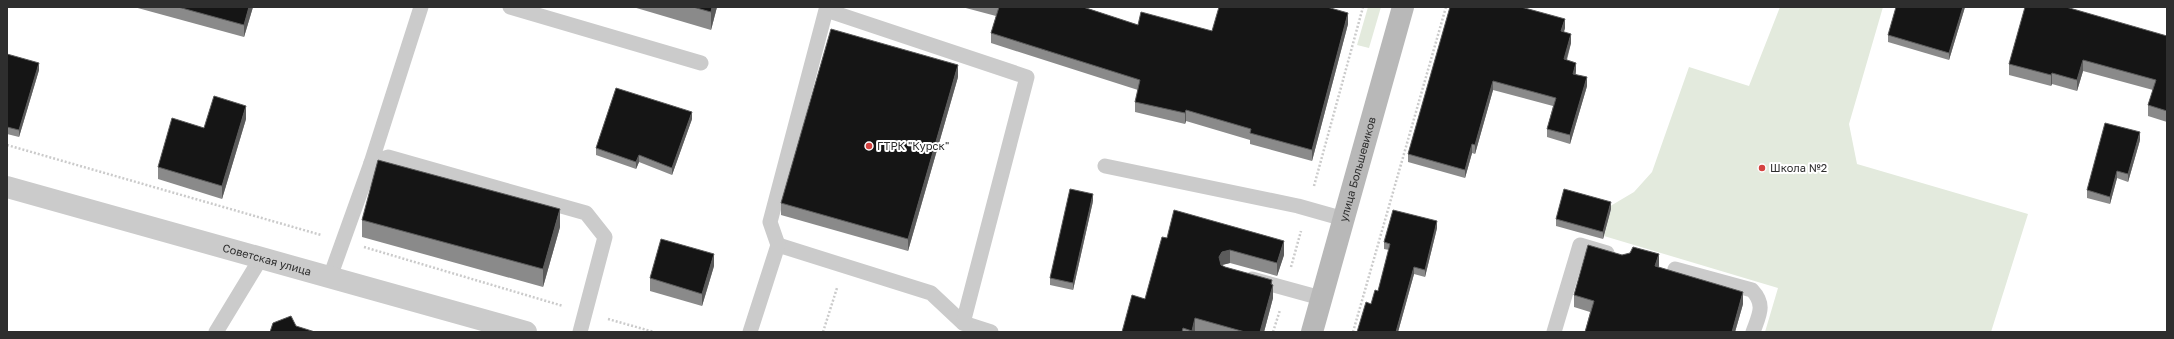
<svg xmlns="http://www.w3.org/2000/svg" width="2174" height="339" font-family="'Golos Text',sans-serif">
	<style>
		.green { fill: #e3eadd }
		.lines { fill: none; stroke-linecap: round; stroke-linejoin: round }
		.path { stroke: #cbcbcb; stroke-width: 2.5; stroke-dasharray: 2 2; stroke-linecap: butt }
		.service { stroke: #cbcbcb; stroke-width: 15 }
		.tertiary { stroke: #cbcbcb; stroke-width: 22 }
		.secondary { stroke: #b8b8b8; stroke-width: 22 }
		.wall { fill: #8a8a8a }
		.shaded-wall { fill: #5b5b5b }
		.building { fill: #151515; stroke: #5b5b5b }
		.poi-dot { fill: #d44240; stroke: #fff; stroke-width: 1.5 }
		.labels { text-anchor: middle; stroke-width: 4; stroke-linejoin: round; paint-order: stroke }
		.poi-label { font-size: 11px; fill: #2e2e2e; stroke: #fff; text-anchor: start }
		.street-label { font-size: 11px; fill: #2e2e2e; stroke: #fff }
	</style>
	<rect width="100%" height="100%" fill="#fff"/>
	<g class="green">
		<polygon points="1368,7 1381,7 1369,48 1357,45"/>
		<polygon points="1780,7 1883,7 1849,124 1857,164 2028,214 1991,332 1765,332 1778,288 1604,236 1611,209 1607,208 1634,192 1652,172 1689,67 1749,86"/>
	</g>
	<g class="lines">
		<g class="path">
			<polyline points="7,145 321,235"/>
			<polyline points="1314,186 1363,7"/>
			<polyline points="364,247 563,306"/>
			<polyline points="1291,267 1301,231"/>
			<polyline points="608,319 654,332"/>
			<polyline points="823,332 837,288"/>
			<polyline points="1273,332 1280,310"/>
			<polyline points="1353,332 1446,7"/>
		</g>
		<g class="service">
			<polyline points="510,7 701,63"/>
			<polyline points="371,163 388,157 586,213 605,237 580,332"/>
			<polyline points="1105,166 1298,206 1344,219"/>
			<polyline points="778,245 931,293 963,323"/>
			<path d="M1675,269L1752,290C1766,305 1759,315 1753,332"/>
			<polyline points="330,277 371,163 421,7"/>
			<polyline points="1252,279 1321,298"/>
			<polyline points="216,332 261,258"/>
			<polyline points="750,332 778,245 770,222 826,10 1027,77 963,323 991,332"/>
			<polyline points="1554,332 1580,245 1607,253"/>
		</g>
		<path class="tertiary" id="s1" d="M7,187L526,332"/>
		<path class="secondary" id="s2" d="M1312,332L1403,7"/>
	</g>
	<g class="wall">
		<polygon points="134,7 253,7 244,37"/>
		<polygon points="633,7 717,7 711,30"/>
		<polygon points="962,7 1083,7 1138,25 1212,31 1348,24 1312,161 1250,144 1250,140 1186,121 1185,124 1135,112 1135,102 1138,90 991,43 991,33 996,16"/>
		<polygon points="1450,7 1565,28 1564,32 1571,43 1567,60 1576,71 1576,74 1587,86 1570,144 1547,137 1547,129 1553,106 1493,90 1475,154 1472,153 1465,178 1408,162 1408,154"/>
		<polygon points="1965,7 1949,60 1888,42 1888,35"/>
		<polygon points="2167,36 2167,122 2148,116 2148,105 2153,90 2083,71 2077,91 2052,84 2051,86 2009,75 2009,64"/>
		<polygon points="7,54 39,70 19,137 7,134"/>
		<polygon points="958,77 908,251 781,215 781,203"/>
		<polygon points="246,119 222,199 158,179 158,167 204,128"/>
		<polygon points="692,119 672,175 639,162 636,169 596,155 596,148"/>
		<polygon points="2140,140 2128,182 2117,178 2110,204 2087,198 2087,190"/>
		<polygon points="1093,201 1073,290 1050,285 1050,278"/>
		<polygon points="1611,209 1603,239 1556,226 1556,219"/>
		<polygon points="362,220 560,227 543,287 362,237"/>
		<polygon points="1437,228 1425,277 1414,274 1398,332 1357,332 1378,291 1389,250 1384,249 1384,242"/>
		<polygon points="1167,238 1284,255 1277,276 1230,263 1222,265 1225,267 1272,284 1273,298 1264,332 1122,332 1145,299"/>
		<polygon points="714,266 702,306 650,291 650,278"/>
		<polygon points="1659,266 1658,267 1743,304 1735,332 1585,332 1590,312 1574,307 1574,295"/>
	</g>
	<g class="shaded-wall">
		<polygon points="249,7 253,7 244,37 244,25"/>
		<polygon points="712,7 717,7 711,30 711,12"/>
		<polygon points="1963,7 1965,7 1949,60 1949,53"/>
		<polygon points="1348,13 1348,24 1312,161 1312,150"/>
		<polygon points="1565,19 1565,28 1561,40 1561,31"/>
		<polygon points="1571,34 1571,43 1564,68 1564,59"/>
		<polygon points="2083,60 2083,71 2077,91 2077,80"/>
		<polygon points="39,63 39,70 19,137 19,130"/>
		<polygon points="1576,63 1576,71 1573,82 1573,74"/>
		<polygon points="958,65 958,77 908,251 908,239"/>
		<polygon points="2052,73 2052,84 2051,86 2051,75"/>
		<polygon points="1587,77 1587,86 1570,144 1570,135"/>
		<polygon points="1493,81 1493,90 1475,154 1475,145"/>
		<polygon points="246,106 246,119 222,199 222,186"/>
		<polygon points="1186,110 1186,121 1185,124 1185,113"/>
		<polygon points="692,112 692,119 672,175 672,168"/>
		<polygon points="2140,132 2140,140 2128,182 2128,174"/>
		<polygon points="1472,144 1472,153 1465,178 1465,170"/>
		<polygon points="639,155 639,162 636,169 636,162"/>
		<polygon points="2117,171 2117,178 2110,204 2110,197"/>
		<polygon points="1093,194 1093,201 1073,290 1073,283"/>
		<polygon points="1611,202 1611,209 1603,239 1603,232"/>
		<polygon points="560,209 560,227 543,287 543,269"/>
		<polygon points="1437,221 1437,228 1425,277 1425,270"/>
		<polygon points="1284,241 1284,255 1277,276 1277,263"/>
		<polygon points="1230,250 1230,263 1222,265 1219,270 1219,257 1222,252"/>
		<polygon points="714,254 714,266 702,306 702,294"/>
		<polygon points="1659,254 1659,266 1655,279 1655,266"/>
		<polygon points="1414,267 1414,274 1398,332 1396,332"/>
		<polygon points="1272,280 1272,289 1273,285 1273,298 1264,332 1260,332"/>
		<polygon points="1743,292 1743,304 1735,332 1732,332"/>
		<polygon points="1195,318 1195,332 1192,332 1192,331"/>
	</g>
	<g class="building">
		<polygon points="178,7 249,7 244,25"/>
		<polygon points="693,7 712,7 711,12"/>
		<polygon points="999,7 1083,7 1138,25 1141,12 1212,31 1219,7 1327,7 1348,13 1312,150 1250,133 1251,129 1186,110 1185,113 1135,102 1140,80 991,33"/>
		<polygon points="1450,7 1521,7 1565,19 1561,31 1571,34 1564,59 1576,63 1573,74 1587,77 1570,135 1547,129 1556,98 1493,81 1475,145 1472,144 1465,170 1408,154"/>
		<polygon points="1896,7 1963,7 1949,53 1888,35"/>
		<polygon points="2025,7 2066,7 2167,36 2167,111 2148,105 2156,80 2083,60 2077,80 2052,73 2051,75 2009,64"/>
		<polygon points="831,29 958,65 908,239 781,203"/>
		<polygon points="7,54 39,63 19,130 7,127"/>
		<polygon points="616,88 692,112 672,168 639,155 636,162 596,148"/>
		<polygon points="214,96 246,106 222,186 158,167 172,118 204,128"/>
		<polygon points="2105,123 2140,132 2128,174 2117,171 2110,197 2087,190"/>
		<polygon points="378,160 560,209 543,269 362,220"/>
		<polygon points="1070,189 1093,194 1073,283 1050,278"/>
		<polygon points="1564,189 1611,202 1603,232 1556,219"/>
		<polygon points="1174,210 1284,241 1277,263 1230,250 1222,252 1219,257 1221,265 1225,267 1272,280 1271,284 1273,285 1260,332 1245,332 1195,318 1192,331 1183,328 1182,332 1122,332 1132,295 1145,299 1162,237 1167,238"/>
		<polygon points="1393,210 1437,221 1425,270 1414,267 1396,332 1357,332 1366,302 1371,304 1375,290 1378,291 1390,244 1384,242"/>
		<polygon points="661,239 714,254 702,294 650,278"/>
		<polygon points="1588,245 1622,255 1630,253 1633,247 1659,254 1655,266 1743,292 1732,332 1585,332 1594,301 1574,295"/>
		<polygon points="291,316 296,326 315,332 270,332 273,323"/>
	</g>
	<g class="poi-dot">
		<circle cx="869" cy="146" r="4"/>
		<circle cx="1762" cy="168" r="4"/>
	</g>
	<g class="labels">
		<g class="poi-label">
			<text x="877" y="150">ГТРК "Курск"</text>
			<text x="1770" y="172">Школа №2</text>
		</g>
		<g class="street-label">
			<text dy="4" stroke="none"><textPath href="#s2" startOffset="169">улица Большевиков</textPath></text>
			<text dy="4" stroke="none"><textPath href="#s1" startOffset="270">Советская улица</textPath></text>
		</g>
	</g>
	<rect width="2174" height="339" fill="none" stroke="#2e2e2e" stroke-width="16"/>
</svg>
